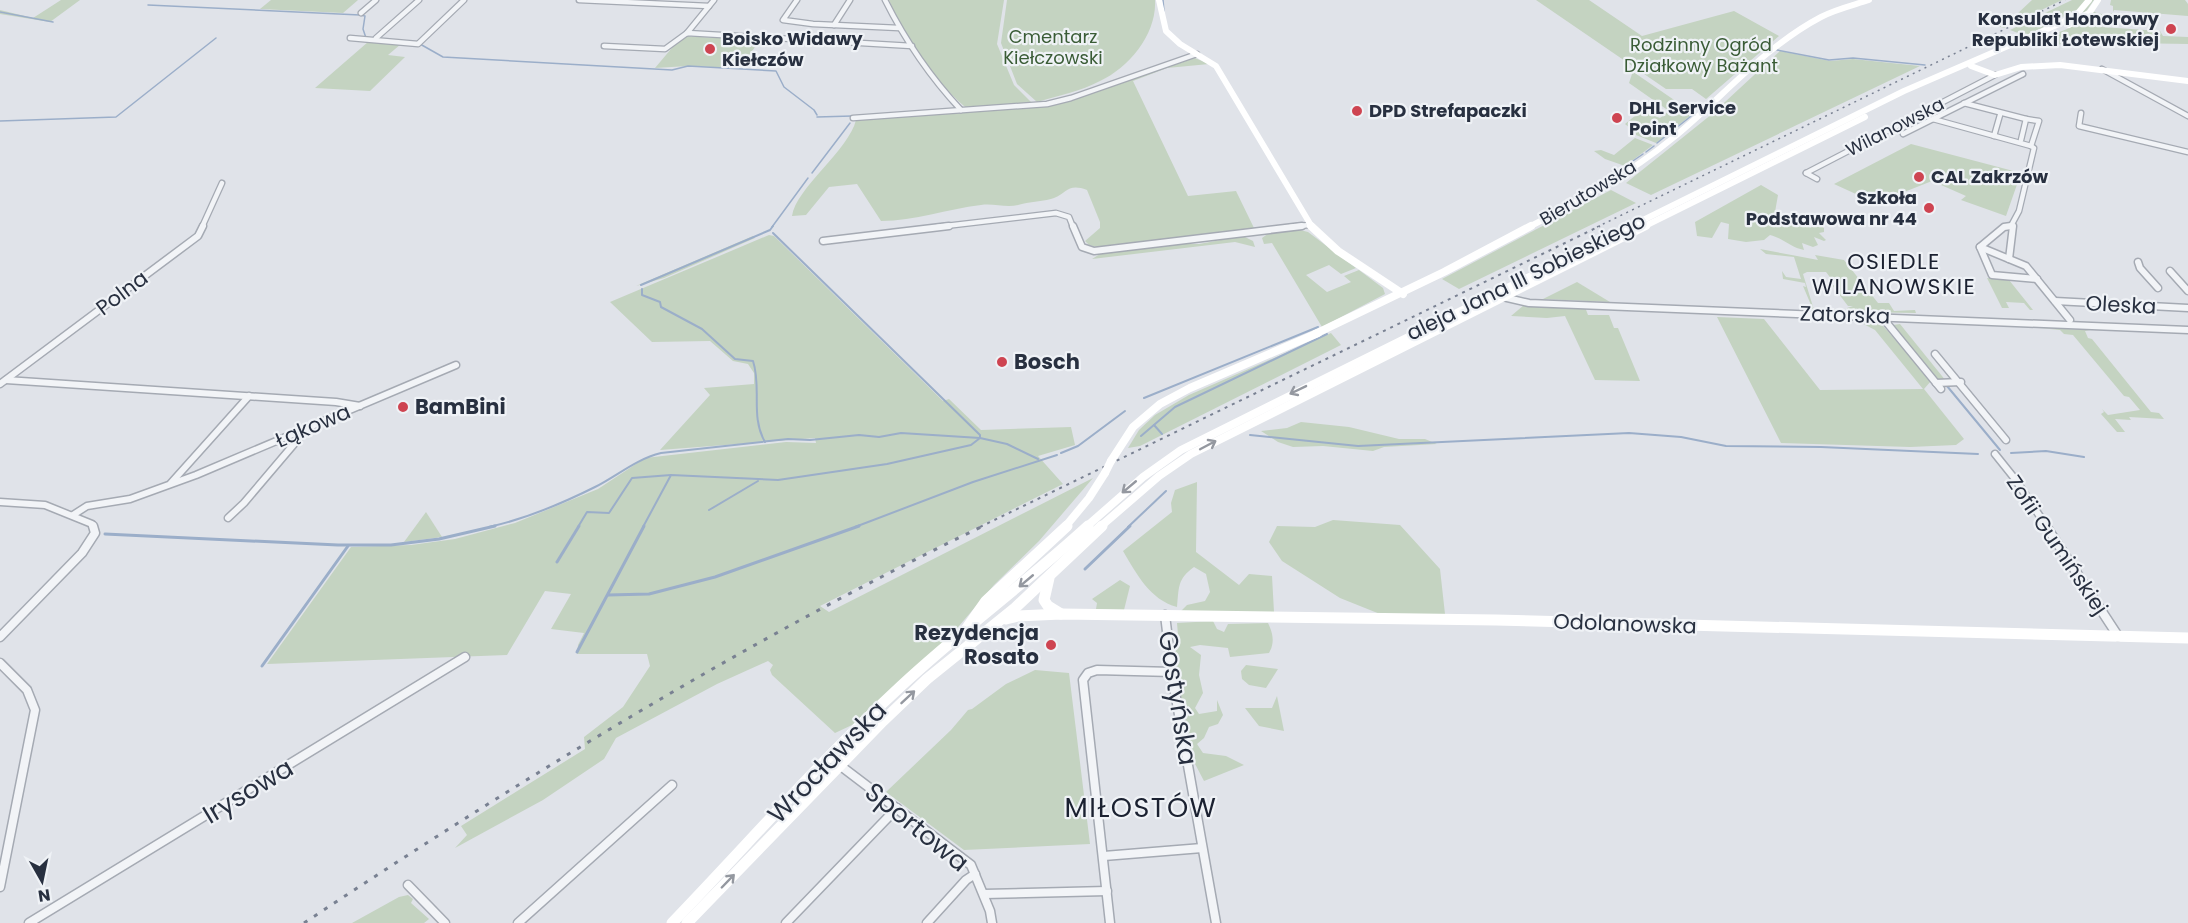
<svg xmlns="http://www.w3.org/2000/svg" width="2188" height="923" font-family="Poppins,sans-serif">
	<style>
		.green { fill: #c4d3c1 }
		.lines { fill: none; stroke-linecap: round; stroke-linejoin: round }
		.stream-far2 { stroke: #9baec9; stroke-width: 1.5 }
		.stream-far1 { stroke: #9baec9; stroke-width: 2 }
		.stream { stroke: #9baec9; stroke-width: 3 }
		.street-far2-casing { stroke: #a5aab3; stroke-width: 7 }
		.street-far1-casing { stroke: #a5aab3; stroke-width: 9 }
		.street-casing { stroke: #a5aab3; stroke-width: 11 }
		.street-far2 { stroke: #f2f4f7; stroke-width: 4.5 }
		.street-far1 { stroke: #f2f4f7; stroke-width: 6 }
		.street { stroke: #f2f4f7; stroke-width: 8 }
		.secondary-far2 { stroke: #fff; stroke-width: 6 }
		.secondary-far1 { stroke: #fff; stroke-width: 8 }
		.secondary { stroke: #fff; stroke-width: 11 }
		.rail-far2 { stroke: #798192; stroke-width: 1.5; stroke-dasharray: 2 4.5; stroke-linecap: butt }
		.rail-far1 { stroke: #798192; stroke-width: 2; stroke-dasharray: 3 5; stroke-linecap: butt }
		.rail { stroke: #798192; stroke-width: 3; stroke-dasharray: 4 8; stroke-linecap: butt }
		.secondary-bridge { stroke: #fff; stroke-width: 8 }
		.oneway { stroke: #9498a0 }
		.poi-dot { fill: #ce4451; stroke: #eff2f6; stroke-width: 2 }
		.labels { text-anchor: middle; stroke-width: 4.5; stroke-linejoin: round; paint-order: stroke }
		.far-poi-label { font-size: 18px; font-weight: bold; fill: #283040; stroke: #eff2f6; text-anchor: start }
		.far-park-label { font-size: 18px; fill: #3a5c36; stroke: #eff2f6 }
		.far-street-label { font-size: 18px; fill: #283040; stroke: #eff2f6 }
		.street-label { font-size: 21px; fill: #283040; stroke: #eff2f6 }
		.poi-label { font-size: 21px; font-weight: bold; fill: #283040; stroke: #eff2f6; text-anchor: start }
		.neighbourhood-label { font-size: 22px; letter-spacing: 1.5px; fill: #1b2131; stroke: #eff2f6 }
		.near-street-label { font-size: 26px; fill: #283040; stroke: #eff2f6 }
		.near-neighbourhood-label { font-size: 27px; letter-spacing: 1.5px; fill: #1b2131; stroke: #eff2f6 }
	</style>
	<rect width="100%" height="100%" fill="#e0e3e9"/>
	<g class="green">
		<polygon points="61,0 80,0 50,22 0,14 0,10 33,18"/>
		<polygon points="271,0 358,0 343,13 260,9"/>
		<path d="M889,0H1004L997,44L1014,85L1032,103L967,108L964,106C934,80 904,36 889,0Z"/>
		<path d="M1007,0H1155C1157,33 1130,67 1100,81C1081,91 1058,96 1037,102L1017,84L1001,43Z"/>
		<polygon points="1536,0 1589,0 1642,36 1734,11 1779,36 1706,99 1692,89 1666,89"/>
		<polygon points="2032,0 2062,0 2004,28 1995,25 2017,14"/>
		<polygon points="2072,0 2094,0 2087,10 2105,15 2112,13 2102,27 2160,31 2163,36 2188,37 2188,44 2065,42 2054,47 2037,41 2067,29 2091,14 2076,10 2026,36 2010,30"/>
		<polygon points="2111,0 2185,0 2188,4 2188,16 2114,10 2113,12 2113,6 2110,5"/>
		<polygon points="682,36 754,40 759,42 739,68 688,66 655,68"/>
		<polygon points="368,42 401,44 388,55 405,57 370,91 315,88"/>
		<polygon points="1780,51 1830,61 1853,59 1920,66 1651,195 1626,183 1712,114"/>
		<path d="M1195,58L1209,64L1167,68L1133,81L1188,196L1236,191L1254,228L1097,247L1089,245L1085,241L1100,228V222L1087,190C1068,183 1067,193 1054,198C1047,201 1027,202 1018,205C1006,208 993,203 981,205C947,209 915,221 881,221L857,184L829,187L806,215L792,216C796,188 849,150 856,120L1054,105Z"/>
		<polygon points="1629,69 1680,104 1695,112 1656,143 1636,135 1636,133 1625,124 1641,111 1660,118 1669,111 1629,83 1632,74"/>
		<polygon points="1635,138 1653,145 1625,166 1605,159 1594,151 1601,150 1614,155"/>
		<polygon points="1911,144 2021,173 2006,216 1961,200 1966,196 1932,181 1884,200 1877,197 1869,200 1834,184"/>
		<path d="M1761,185L1778,195L1775,212L1791,218L1803,219L1810,228L1818,224L1824,228V232L1819,233L1826,240L1824,241L1814,237L1818,245L1813,247L1802,243L1804,250C1791,248 1783,238 1770,235L1764,240L1746,242L1728,239L1729,224L1721,222L1712,238L1697,236L1695,222Z"/>
		<polygon points="1611,190 1636,203 1459,289 1442,279"/>
		<polygon points="1296,229 1308,232 1356,268 1341,274 1329,265 1306,275 1327,292 1351,282 1344,276 1359,270 1383,288 1385,294 1322,327 1272,243 1264,244 1262,238 1269,233"/>
		<polygon points="769,235 774,236 943,401 949,399 981,430 1071,427 1075,445 1038,456 1063,484 820,606 829,612 1093,478 1039,541 994,585 953,633 852,725 835,733 772,675 770,670 773,665 768,661 717,684 616,738 604,759 543,800 455,848 467,835 461,826 585,749 584,737 623,707 650,666 647,654 577,654 578,645 584,633 551,629 571,594 545,591 507,655 267,664 351,547 411,545 455,539 515,523 598,489 645,458 786,442 816,443 815,438 660,450 710,395 704,388 754,384 754,373 748,364 733,361 710,341 652,342 610,302"/>
		<polygon points="753,236 755,238 664,278 636,286"/>
		<polygon points="1243,236 1253,241 1255,247 1235,242 1092,259 1100,254 1173,244 1199,244"/>
		<polygon points="1760,249 1818,260 1815,255 1844,260 1878,303 1889,303 1894,311 1915,310 1916,313 1860,312 1856,308 1856,313 1821,311 1819,308 1847,311 1847,308 1853,306 1848,306 1832,285 1836,285 1826,272 1807,272 1803,274 1814,310 1808,311 1806,305 1811,305 1803,286 1806,287 1805,283 1783,279 1782,271 1786,277 1801,279 1794,257 1766,254"/>
		<polygon points="1987,278 2009,280 2033,310 2030,310 2024,303 2006,302 2009,308 2002,308"/>
		<polygon points="1577,282 1610,302 1543,299"/>
		<polygon points="1524,305 1585,307 1588,315 1609,315 1614,328 1618,328 1640,381 1595,380 1565,316 1547,318 1511,316"/>
		<polygon points="1717,317 1764,319 1820,390 1923,389 1875,330 1854,319 1878,320 1931,381 1924,389 1964,439 1956,445 1910,447 1781,443"/>
		<polygon points="1900,324 1946,381 1935,378 1893,325"/>
		<polygon points="2039,328 2090,330 2085,331 2088,338 2092,339 2151,412 2159,413 2164,419 2129,417 2131,420 2115,419 2125,432 2117,432 2101,414 2104,412 2102,409 2108,415 2140,410 2129,397 2124,396 2073,335 2064,334 2060,330"/>
		<polygon points="1331,333 1341,345 1140,446 1128,448 1139,430 1155,415 1189,395"/>
		<polygon points="1301,422 1349,427 1399,439 1425,439 1437,444 1384,447 1373,451 1323,446 1293,447 1278,442 1261,431 1287,428"/>
		<path d="M1197,482L1196,552L1239,585L1249,574L1272,576L1274,612H1180L1187,605L1205,601L1210,592L1206,574L1194,567C1177,579 1179,588 1177,607C1150,600 1136,573 1123,551L1172,512L1171,503L1175,490Z"/>
		<polygon points="426,512 442,537 404,542"/>
		<polygon points="1333,520 1400,525 1440,569 1445,614 1380,614 1340,598 1282,561 1269,542 1277,526 1315,527"/>
		<polygon points="1120,580 1130,586 1124,610 1096,609 1097,603 1092,599"/>
		<path d="M1213,621L1217,629L1224,632L1228,624L1268,623C1273,633 1275,643 1269,653L1230,657L1228,648L1200,645L1190,647L1201,655L1199,675L1203,693L1195,708L1199,714L1217,711V700L1223,715L1218,724L1209,727L1204,738L1197,744L1203,753L1226,756L1244,765L1204,781L1193,760L1173,655L1179,646L1177,623Z"/>
		<polygon points="1246,665 1278,669 1266,688 1249,685 1242,679 1241,671"/>
		<polygon points="1035,670 1069,673 1090,844 964,850 886,792 951,730 968,710 972,709 1006,684"/>
		<polygon points="1277,696 1284,731 1259,726 1245,708 1272,708"/>
		<polygon points="408,895 413,899 411,903 429,919 424,923 352,923 399,897"/>
	</g>
	<g class="lines">
		<g class="stream-far2">
			<polyline points="1163,0 1164,11"/>
			<polyline points="148,5 360,15 365,16 363,29 366,38"/>
			<polyline points="0,12 53,22"/>
			<polyline points="420,44 443,57 672,70 688,66 776,71 784,87 814,110 817,115"/>
			<polyline points="1777,50 1829,60 1853,58 1925,65"/>
			<polyline points="817,117 852,116"/>
			<polyline points="0,121 116,117 216,38"/>
			<polyline points="1657,143 1695,113"/>
			<polyline points="1646,152 1654,146"/>
			<polyline points="1627,165 1643,154"/>
			<polyline points="812,173 850,123"/>
			<polyline points="772,227 808,178"/>
		</g>
		<g class="stream-far1">
			<polyline points="773,233 980,435 980,438"/>
			<polyline points="641,285 770,230 773,226"/>
			<path d="M642,289V295L660,302L661,307L702,329L735,359L753,361C762,388 750,416 765,442"/>
			<polyline points="1947,386 2000,450"/>
			<polyline points="1144,398 1318,327"/>
			<polyline points="1154,425 1162,434"/>
			<polyline points="1250,435 1358,446 1629,433 1681,437 1726,446 1821,447 1978,454"/>
			<polyline points="1141,436 1175,407 1327,334"/>
			<polyline points="1061,453 1078,446 1125,411"/>
			<polyline points="2011,453 2046,451 2084,457"/>
			<polyline points="709,510 758,481"/>
			<path d="M489,527C525,519 561,504 595,487C617,476 636,459 661,453L788,439L810,440L859,435L879,437L901,433L980,438"/>
			<polyline points="578,527 587,512 609,513 632,478 671,475"/>
			<polyline points="643,527 671,475 778,480 887,464 971,445 980,438 1007,444 1038,459"/>
			<polyline points="855,527 973,482 1057,455"/>
			<polyline points="1128,527 1166,491"/>
		</g>
		<g class="stream">
			<polyline points="105,534 338,545 391,545 439,539 495,526"/>
			<polyline points="557,562 579,526"/>
			<polyline points="1085,569 1130,526"/>
			<polyline points="608,595 649,594 715,577 859,526"/>
			<polyline points="577,652 644,526"/>
			<polyline points="262,666 348,546"/>
		</g>
		<defs>
			<g id="street-far2">
				<polyline points="579,0 709,6"/>
				<polyline points="797,0 783,20 813,24 899,28"/>
				<path d="M885,0C905,40 931,78 961,110"/>
				<polyline points="361,13 376,0"/>
				<polyline points="834,25 850,0"/>
				<polyline points="687,33 714,0"/>
				<polyline points="350,38 418,44 464,0"/>
				<polyline points="376,38 419,0"/>
				<polyline points="604,46 665,49 687,33 912,46"/>
				<polyline points="2102,69 2188,116"/>
				<polyline points="1964,103 2026,119 2021,140"/>
				<polyline points="2081,113 2079,126 2188,152"/>
				<polyline points="853,118 1047,104 1071,98 1197,54"/>
				<polyline points="1933,119 2031,146"/>
				<polyline points="1903,134 2023,74"/>
				<polyline points="1994,136 2000,115"/>
				<polyline points="1806,173 1995,75"/>
				<polyline points="1806,173 1817,179"/>
				<polyline points="202,227 222,183"/>
				<polyline points="937,227 1056,213 1069,217 1073,227"/>
				<polyline points="1290,227 1309,225"/>
				<polyline points="2004,227 2011,226"/>
				<polyline points="2013,227 2012,224 2019,211 2034,148 2031,146 2039,121 2026,119"/>
			</g>
			<g id="street-far1">
				<polyline points="1073,226 1082,247 1094,251 1302,226"/>
				<polyline points="2011,226 2004,227 1980,247 2026,266 2070,320"/>
				<polyline points="823,241 949,226"/>
				<polyline points="1980,247 1992,275 2037,279"/>
				<polyline points="2009,259 2013,226"/>
				<polyline points="2138,262 2140,268 2158,288"/>
				<polyline points="2170,271 2188,291"/>
				<polyline points="1503,297 1529,303 2188,330"/>
				<polyline points="2055,301 2188,308"/>
				<polyline points="1882,317 1941,389"/>
				<polyline points="1935,354 2006,440"/>
				<polyline points="6,380 336,402 360,406"/>
				<polyline points="1936,383 1961,382"/>
				<polyline points="0,384 198,236 203,226"/>
				<polyline points="1995,454 2015,479 2047,527"/>
				<polyline points="171,483 249,396"/>
				<polyline points="0,502 45,505 92,524 93,527"/>
				<polyline points="73,515 87,506 130,499 196,475 456,365"/>
				<polyline points="228,518 244,503 300,437 300,431"/>
			</g>
			<g id="street">
				<polyline points="2046,526 2118,636"/>
				<polyline points="1165,615 1173,681 1216,923"/>
				<polyline points="0,637 82,553 95,533 93,526"/>
				<polyline points="0,663 27,690 35,710 0,887"/>
				<polyline points="829,757 971,865 990,911 992,923"/>
				<polyline points="1104,856 1202,848"/>
				<polyline points="408,885 445,923"/>
				<polyline points="984,894 1107,891"/>
				<polyline points="29,923 465,657"/>
				<polyline points="518,923 672,785"/>
				<polyline points="786,923 897,808"/>
				<polyline points="927,923 966,880 975,874"/>
				<polyline points="1110,923 1083,680 1088,673 1097,670 1172,672"/>
			</g>
		</defs>
		<use href="#street-far2" class="street-far2-casing"/>
		<use href="#street-far1" class="street-far1-casing"/>
		<use href="#street" class="street-casing"/>
		<use href="#street-far2" class="street-far2"/>
		<use href="#street-far1" class="street-far1"/>
		<use href="#street" class="street"/>
		<g class="secondary-far2">
			<polyline points="1159,0 1166,31 1180,44 1216,66 1312,227"/>
			<polyline points="2069,25 2090,12 2098,0"/>
			<polyline points="1971,66 1995,75 2021,67 2060,65 2188,81"/>
			<path d="M1529,227C1579,201 1628,175 1673,138C1722,98 1764,47 1821,17C1836,9 1854,5 1869,0"/>
			<polyline points="1629,227 1904,91 2059,24 2078,13 2089,0"/>
			<polyline points="1643,227 1865,117"/>
		</g>
		<g class="secondary-far1">
			<polyline points="1311,226 1338,251 1403,294"/>
			<polyline points="1315,334 1444,272 1531,226"/>
			<polyline points="1111,461 1133,427 1160,404 1190,388 1318,333"/>
			<polyline points="1065,527 1089,498 1105,473"/>
			<polyline points="1086,527 1143,477 1181,450 1632,226"/>
			<polyline points="1100,527 1159,476 1191,454 1646,226"/>
		</g>
		<g class="secondary">
			<polyline points="1049,578 1044,600 1048,606 1061,614"/>
			<polyline points="1006,619 1018,616 1061,614 1496,620 2188,638"/>
			<polyline points="967,628 986,601 1067,526"/>
			<path d="M672,923C748,844 820,761 901,686C961,630 1027,582 1088,526"/>
			<polyline points="687,923 883,721 927,679 1015,608 1102,526"/>
		</g>
		<polyline class="rail-far2" points="1597,227 2065,0"/>
		<polyline class="rail-far1" points="980,527 1600,226"/>
		<path class="rail" d="M304,923C523,778 747,640 983,526"/>
		<polyline class="secondary-bridge" points="1105,473 1111,461"/>
	</g>
	<defs><path id="oneway-shaft" d="M-6 0H5M1.5-3L5.5 0L1.5 3" fill="none" stroke-width="1.6" stroke-linecap="round" stroke-linejoin="round" transform="scale(1.5)"/></defs>
	<g class="oneway">
		<use href="#oneway-shaft" transform="translate(1298 390) rotate(154)"/>
		<use href="#oneway-shaft" transform="translate(1208 445) rotate(-28)"/>
		<use href="#oneway-shaft" transform="translate(1129 487) rotate(140)"/>
		<use href="#oneway-shaft" transform="translate(1026 581) rotate(140)"/>
		<use href="#oneway-shaft" transform="translate(908 697) rotate(-43)"/>
		<use href="#oneway-shaft" transform="translate(728 881) rotate(-46)"/>
	</g>
	<g class="poi-dot">
		<circle cx="2171" cy="29" r="6"/>
		<circle cx="710" cy="49" r="6"/>
		<circle cx="1357" cy="111" r="6"/>
		<circle cx="1617" cy="118" r="6"/>
		<circle cx="1919" cy="177" r="6"/>
		<circle cx="1929" cy="208" r="6"/>
		<circle cx="1002" cy="362" r="6"/>
		<circle cx="403" cy="407" r="6"/>
		<circle cx="1051" cy="645" r="6"/>
	</g>
	<g class="labels">
		<g class="far-poi-label">
			<text x="2159" y="25" text-anchor="end">Konsulat Honorowy<tspan x="2159" dy="21">Republiki Łotewskiej</tspan></text>
			<text x="722" y="45">Boisko Widawy<tspan x="722" dy="21">Kiełczów</tspan></text>
			<text x="1629" y="114">DHL Service<tspan x="1629" dy="21">Point</tspan></text>
			<text x="1369" y="117">DPD Strefapaczki</text>
			<text x="1931" y="183">CAL Zakrzów</text>
			<text x="1917" y="204" text-anchor="end">Szkoła<tspan x="1917" dy="21">Podstawowa nr 44</tspan></text>
		</g>
		<g class="far-park-label">
			<text x="1053" y="43">Cmentarz<tspan x="1053" dy="21">Kiełczowski</tspan></text>
			<text x="1701" y="51">Rodzinny Ogród<tspan x="1701" dy="21">Działkowy Bażant</tspan></text>
		</g>
		<g class="far-street-label">
			<text transform="translate(1895 127) rotate(-27)" y="6">Wilanowska</text>
			<text transform="translate(1588 193) rotate(-31)" y="6">Bierutowska</text>
		</g>
		<g class="street-label">
			<text transform="translate(1526 277) rotate(-26)" y="7">aleja Jana III Sobieskiego</text>
			<text transform="translate(122 293) rotate(-37)" y="7">Polna</text>
			<text transform="translate(2121 305) rotate(3)" y="7">Oleska</text>
			<text transform="translate(1845 315) rotate(2)" y="7">Zatorska</text>
			<text transform="translate(313 426) rotate(-23)" y="7">Łąkowa</text>
			<text transform="translate(2057 545) rotate(56)" y="7">Zofii Gumińskiej</text>
			<text transform="translate(1625 624) rotate(2)" y="7">Odolanowska</text>
		</g>
		<g class="poi-label">
			<text x="1014" y="369">Bosch</text>
			<text x="415" y="414">BamBini</text>
			<text x="1039" y="640" text-anchor="end">Rezydencja<tspan x="1039" dy="24">Rosato</tspan></text>
		</g>
		<g class="neighbourhood-label">
			<text x="1894" y="269">OSIEDLE<tspan x="1894" dy="25">WILANOWSKIE</tspan></text>
		</g>
		<g class="near-street-label">
			<text transform="translate(1178 698) rotate(81)" y="9">Gostyńska</text>
			<text transform="translate(827 762) rotate(-46)" y="9">Wrocławska</text>
			<text transform="translate(248 791) rotate(-31)" y="9">Irysowa</text>
			<text transform="translate(917 827) rotate(39)" y="9">Sportowa</text>
		</g>
		<g class="near-neighbourhood-label">
			<text x="1141" y="817">MIŁOSTÓW</text>
		</g>
	</g>
	<g transform="translate(42 881) rotate(171)" stroke="#eff2f6" stroke-width="4.5" paint-order="stroke">
	<path d="M0-4.5L10 22L0 15L-10 22Z" fill="#283040"/>
	<text y="-9" font-size="16" font-weight="bold" text-anchor="middle" fill="#283040">N</text>
	</g>
</svg>
